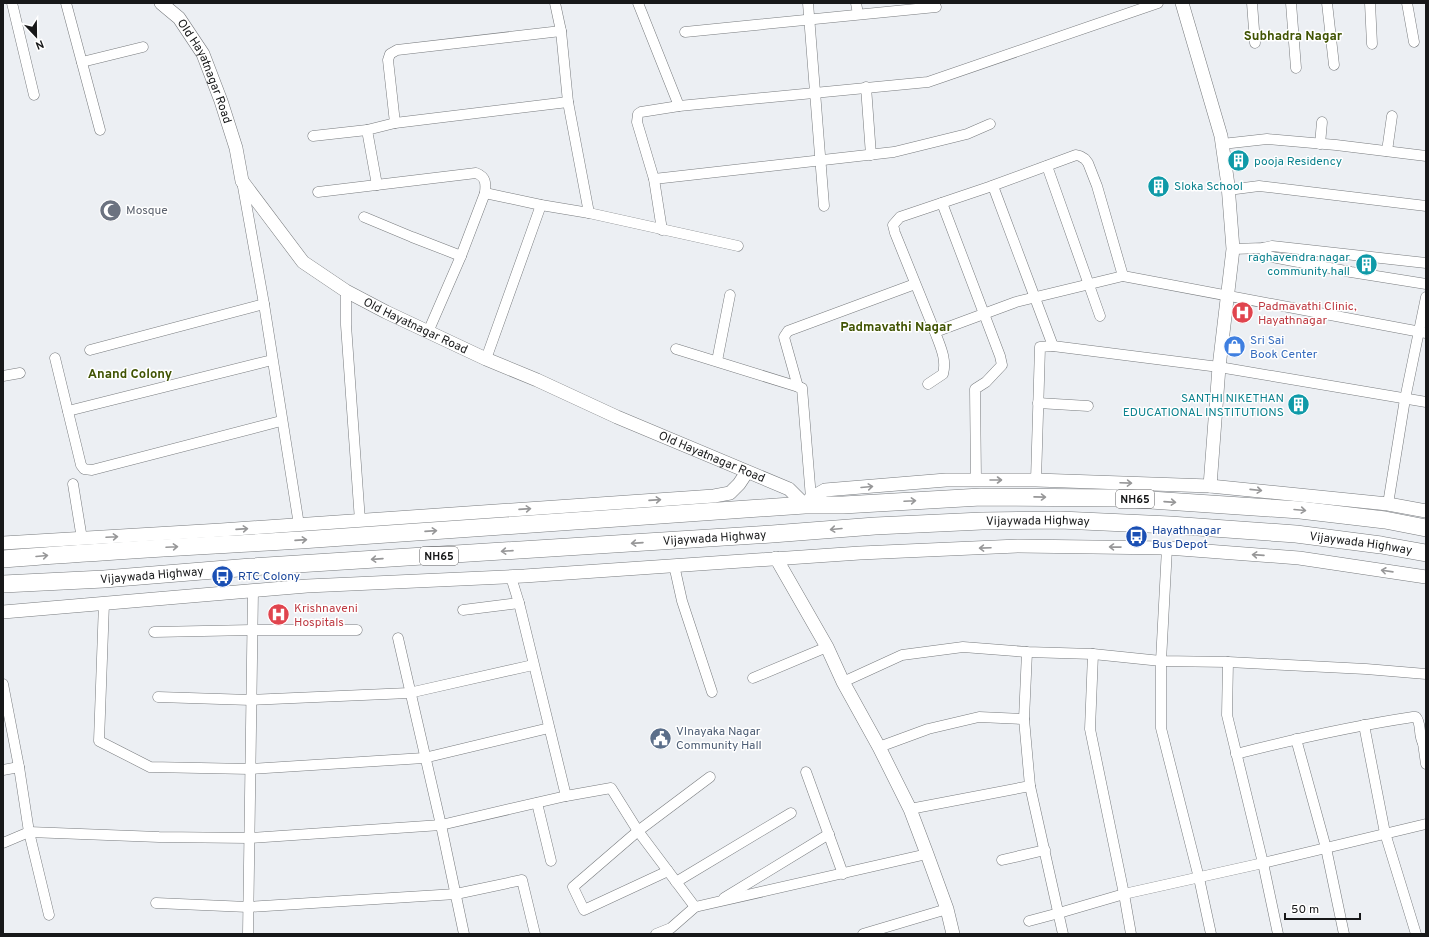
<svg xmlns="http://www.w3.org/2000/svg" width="1429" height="937" font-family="Overpass,sans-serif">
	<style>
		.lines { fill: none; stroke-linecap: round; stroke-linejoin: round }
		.minor-casing { stroke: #787b7e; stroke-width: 11 }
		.tertiary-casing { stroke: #787b7e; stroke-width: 14 }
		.trunk-casing { stroke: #787b7e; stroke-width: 18 }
		.minor { stroke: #fff; stroke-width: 10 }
		.tertiary { stroke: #fff; stroke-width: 13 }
		.trunk { stroke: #fff; stroke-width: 17 }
		.oneway { stroke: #979798 }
		.labels { text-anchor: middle; stroke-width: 3; stroke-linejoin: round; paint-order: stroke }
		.shield { fill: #fff; stroke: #5d5d5e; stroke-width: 1 }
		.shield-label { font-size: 11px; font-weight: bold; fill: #171819 }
		.street-label { font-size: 12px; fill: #171819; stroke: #fff }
		.culture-label { font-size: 12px; fill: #0d838f; stroke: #fff; text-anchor: start }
		.worship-label { font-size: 12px; fill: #5b616d; stroke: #fff; text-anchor: start }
		.health-label { font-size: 12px; fill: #be3a42; stroke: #fff; text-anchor: start }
		.shop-label { font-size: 12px; fill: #366cbe; stroke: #fff; text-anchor: start }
		.transit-label { font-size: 12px; fill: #164399; stroke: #fff; text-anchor: start }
		.service-label { font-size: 12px; fill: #4e5e75; stroke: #fff; text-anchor: start }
		.neighbourhood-label { font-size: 13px; font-weight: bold; fill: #415403; stroke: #fff }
	</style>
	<rect width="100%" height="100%" fill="#eceff3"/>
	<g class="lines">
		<defs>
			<g id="minor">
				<polyline points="12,3 34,95"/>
				<polyline points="66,3 100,130"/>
				<polyline points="555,3 561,31 568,102 589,213"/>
				<polyline points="638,3 679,106"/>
				<polyline points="808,3 824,206"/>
				<polyline points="856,3 858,14"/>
				<polyline points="1252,3 1255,43"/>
				<polyline points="1291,3 1296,68"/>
				<polyline points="1327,3 1334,65"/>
				<polyline points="1370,3 1372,44"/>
				<polyline points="1407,3 1414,42"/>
				<polyline points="685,32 936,7"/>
				<polyline points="82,62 143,47"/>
				<polyline points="866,87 871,155"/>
				<polyline points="395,123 388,60 390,54 397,50 561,31"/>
				<polyline points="313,136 367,130"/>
				<polyline points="1222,144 1267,139 1336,145 1426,156"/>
				<polyline points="1320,144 1322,122"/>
				<polyline points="1387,151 1392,116"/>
				<polyline points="1047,166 1100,316"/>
				<polyline points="654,179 894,152 967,134 990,124"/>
				<polyline points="242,181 264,304 299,525"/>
				<polyline points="377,185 367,130 395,123 568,102"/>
				<polyline points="993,186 1053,346"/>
				<polyline points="1228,190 1259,186 1426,206"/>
				<path d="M318,192L476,173C486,177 486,183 485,193L461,256L428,332"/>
				<polyline points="485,193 541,205 589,213 738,246"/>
				<polyline points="942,203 1000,356 1002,365 986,382 975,389 976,480"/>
				<polyline points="364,217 412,237 461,256"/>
				<polyline points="662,230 654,179 637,122 638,114 641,112 679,106 928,82 1158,3"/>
				<polyline points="1263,248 1265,254 1272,257 1351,272 1426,284"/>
				<polyline points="1233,249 1263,248 1272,246 1426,263"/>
				<polyline points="346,291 346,325 360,521"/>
				<polyline points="935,332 895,233 893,225 900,217 989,187 1076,155 1080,156 1085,159 1088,163 1097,186 1123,276"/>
				<polyline points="676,349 802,388 811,498"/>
				<polyline points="90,350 264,304"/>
				<polyline points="55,358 81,465 84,469 92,470 281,421"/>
				<polyline points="486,359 541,205"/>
				<polyline points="717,361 730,295"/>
				<polyline points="3,376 20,373"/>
				<path d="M928,384L943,374C947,359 940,346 935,332L1016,302L1123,276L1426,333"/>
				<polyline points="798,387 784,337 788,331 915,284"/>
				<polyline points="1038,403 1088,406"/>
				<polyline points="68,411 272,360"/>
				<polyline points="1036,480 1040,347 1053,346 1219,367 1426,402"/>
				<polyline points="73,484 82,539"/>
				<polyline points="1388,504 1405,399 1426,297"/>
				<polyline points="1167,548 1161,661 1161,728 1199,878 1211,934"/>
				<polyline points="674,565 682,601 712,692"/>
				<polyline points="511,577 519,603 566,796"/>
				<polyline points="104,603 99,741 150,767 250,769 424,758 549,728"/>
				<polyline points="463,610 519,603"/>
				<polyline points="154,632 252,630 357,630"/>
				<polyline points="398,638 441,825 464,934"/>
				<polyline points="1027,652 1024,719 1030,786 1063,934"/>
				<polyline points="1093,654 1090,729 1124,894 1131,934"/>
				<polyline points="1228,662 1227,715 1263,863 1278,934"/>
				<polyline points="753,678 827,647"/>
				<polyline points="843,682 902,655 963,647 1027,652 1093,654 1161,661 1228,662 1366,669 1426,674"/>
				<polyline points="3,684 19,767 29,832 49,915"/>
				<polyline points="158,697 251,700 409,693 533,665"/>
				<polyline points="1364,725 1385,833 1416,934"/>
				<polyline points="1296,739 1326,848 1344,934"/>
				<polyline points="1423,743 1426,764"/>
				<polyline points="879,747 928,729 979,717 1024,719"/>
				<path d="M1236,754C1295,739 1353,726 1413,717H1416C1422,724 1418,735 1423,743L1426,744"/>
				<polyline points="3,770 19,767"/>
				<polyline points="806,772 843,874"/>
				<polyline points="537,803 551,861"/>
				<polyline points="910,809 1030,786"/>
				<polyline points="3,843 29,832 159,837 249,838 441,825 566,796 611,788 638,831 695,907"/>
				<polyline points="1002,860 1045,850"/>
				<polyline points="668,871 584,910 573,887 638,831 710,777"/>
				<polyline points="676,882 791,813"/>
				<polyline points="724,898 829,834"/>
				<polyline points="156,903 248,907 456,894 522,880 535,934"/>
				<polyline points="1029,921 1059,913 1124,894 1263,863 1426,824"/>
				<polyline points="248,934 253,591"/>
				<polyline points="656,934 671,928 695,907 927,854"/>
				<polyline points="863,934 947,909"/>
			</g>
			<g id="tertiary">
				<path id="s1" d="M161,3L179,18L203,54L221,101L236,148L242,181L303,262L346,291L386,312L486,359L537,380L617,417L789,489L805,505L811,498L825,490L946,480H1036L1210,486L1388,504L1426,511"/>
				<polyline points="1182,3 1221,136 1228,185 1233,249 1219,367 1210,486"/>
				<polyline points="3,543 221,530 714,496 730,493 739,484 747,472"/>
				<polyline points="776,558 827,647 843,682 879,747 910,809 927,854 947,909 953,934"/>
				<polyline points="3,612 307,586 524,576 860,553 1018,546 1167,548 1299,558 1426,577"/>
			</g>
			<g id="trunk">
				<path d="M3,559C102,551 202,546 301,540C469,529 637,517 805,505H843L981,497L1120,498L1300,510L1385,520L1426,528"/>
				<path id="s2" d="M3,584L104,579L251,567L772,534L875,526L982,521L1060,520L1170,525L1296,534L1381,545L1426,553"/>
			</g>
		</defs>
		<use href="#minor" class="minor-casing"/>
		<use href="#tertiary" class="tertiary-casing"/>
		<use href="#trunk" class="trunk-casing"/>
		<use href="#minor" class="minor"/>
		<use href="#tertiary" class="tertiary"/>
		<use href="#trunk" class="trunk"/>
	</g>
	<defs><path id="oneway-shaft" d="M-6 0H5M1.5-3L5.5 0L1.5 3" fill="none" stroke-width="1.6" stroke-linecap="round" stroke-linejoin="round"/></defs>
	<g class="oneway">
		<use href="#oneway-shaft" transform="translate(996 480)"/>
		<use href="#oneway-shaft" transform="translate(1126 483) rotate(2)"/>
		<use href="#oneway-shaft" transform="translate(867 487) rotate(-5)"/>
		<use href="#oneway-shaft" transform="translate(1256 490) rotate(6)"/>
		<use href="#oneway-shaft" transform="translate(1040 497) rotate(1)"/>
		<use href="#oneway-shaft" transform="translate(655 500) rotate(-4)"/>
		<use href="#oneway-shaft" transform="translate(910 501) rotate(-3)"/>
		<use href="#oneway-shaft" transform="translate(1170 502) rotate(4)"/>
		<use href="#oneway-shaft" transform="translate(525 509) rotate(-4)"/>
		<use href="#oneway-shaft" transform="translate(1300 510) rotate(5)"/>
		<use href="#oneway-shaft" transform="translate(242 529) rotate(-4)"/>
		<use href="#oneway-shaft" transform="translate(836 529) rotate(175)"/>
		<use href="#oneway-shaft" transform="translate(431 531) rotate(-4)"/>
		<use href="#oneway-shaft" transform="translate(112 537) rotate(-3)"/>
		<use href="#oneway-shaft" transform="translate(301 540) rotate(-4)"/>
		<use href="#oneway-shaft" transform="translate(637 543) rotate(176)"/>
		<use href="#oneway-shaft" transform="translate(172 547) rotate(-3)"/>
		<use href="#oneway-shaft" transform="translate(1115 547) rotate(-179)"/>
		<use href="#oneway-shaft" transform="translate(985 548) rotate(178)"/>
		<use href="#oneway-shaft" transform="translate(507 551) rotate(176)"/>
		<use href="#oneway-shaft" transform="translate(1258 555) rotate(-176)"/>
		<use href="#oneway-shaft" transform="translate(42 556) rotate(-5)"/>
		<use href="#oneway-shaft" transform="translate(377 559) rotate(176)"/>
		<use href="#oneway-shaft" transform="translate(1387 571) rotate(-172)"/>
	</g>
	<defs>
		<symbol id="building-disc" viewBox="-11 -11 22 22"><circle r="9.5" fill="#0f9aa8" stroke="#fff"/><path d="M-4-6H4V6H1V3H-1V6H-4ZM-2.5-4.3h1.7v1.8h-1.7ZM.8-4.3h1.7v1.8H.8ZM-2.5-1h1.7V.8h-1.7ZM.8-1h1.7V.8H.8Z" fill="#fff"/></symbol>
		<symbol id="mosque-disc" viewBox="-11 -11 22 22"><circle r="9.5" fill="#6b7280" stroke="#fff"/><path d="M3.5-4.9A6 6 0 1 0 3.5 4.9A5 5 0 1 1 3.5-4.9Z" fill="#fff"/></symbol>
		<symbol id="hospital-disc" viewBox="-11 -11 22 22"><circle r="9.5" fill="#e0444e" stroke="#fff"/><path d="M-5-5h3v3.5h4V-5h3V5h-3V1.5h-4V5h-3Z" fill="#fff"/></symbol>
		<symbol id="shop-disc" viewBox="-11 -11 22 22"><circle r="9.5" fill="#3f7fe0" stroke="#fff"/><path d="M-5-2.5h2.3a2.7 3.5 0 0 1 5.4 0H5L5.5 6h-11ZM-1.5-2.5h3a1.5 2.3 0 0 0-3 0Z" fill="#fff"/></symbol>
		<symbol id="bus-disc" viewBox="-11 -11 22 22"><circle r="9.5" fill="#1a4fb4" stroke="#fff"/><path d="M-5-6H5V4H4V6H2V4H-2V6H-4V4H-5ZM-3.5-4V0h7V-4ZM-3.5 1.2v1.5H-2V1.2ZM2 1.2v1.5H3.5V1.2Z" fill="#fff"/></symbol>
		<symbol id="civic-disc" viewBox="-11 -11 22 22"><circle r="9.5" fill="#5c6f8a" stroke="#fff"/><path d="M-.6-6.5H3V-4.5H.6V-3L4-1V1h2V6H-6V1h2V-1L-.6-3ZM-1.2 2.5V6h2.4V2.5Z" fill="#fff"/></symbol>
	</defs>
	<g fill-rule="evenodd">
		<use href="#building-disc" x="1226" y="148" width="25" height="25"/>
		<use href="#building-disc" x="1146" y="174" width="25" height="25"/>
		<use href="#mosque-disc" x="98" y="198" width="25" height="25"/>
		<use href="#building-disc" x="1354" y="252" width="25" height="25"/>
		<use href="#hospital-disc" x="1230" y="300" width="25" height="25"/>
		<use href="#shop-disc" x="1222" y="334" width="25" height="25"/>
		<use href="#building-disc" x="1286" y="392" width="25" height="25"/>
		<use href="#bus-disc" x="1124" y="524" width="25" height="25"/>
		<use href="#bus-disc" x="210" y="564" width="25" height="25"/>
		<use href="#hospital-disc" x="266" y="602" width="25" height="25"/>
		<use href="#civic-disc" x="648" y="726" width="25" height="25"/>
	</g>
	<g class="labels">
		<g class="shield">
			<rect x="1116" y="490" width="38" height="18" rx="3"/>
			<rect x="420" y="547" width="38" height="18" rx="3"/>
		</g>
		<g class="shield-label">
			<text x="1135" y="503">NH65</text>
			<text x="439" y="560">NH65</text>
		</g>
		<g class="street-label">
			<text dy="4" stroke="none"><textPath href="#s1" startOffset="83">Old Hayatnagar Road</textPath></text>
			<text dy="4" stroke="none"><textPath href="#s1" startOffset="431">Old Hayatnagar Road</textPath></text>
			<text dy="4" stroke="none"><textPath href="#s1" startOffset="755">Old Hayatnagar Road</textPath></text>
			<text dy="4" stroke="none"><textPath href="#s2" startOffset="1037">Vijaywada Highway</textPath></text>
			<text dy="4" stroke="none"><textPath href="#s2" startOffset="713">Vijaywada Highway</textPath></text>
			<text dy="4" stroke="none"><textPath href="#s2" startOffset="1361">Vijaywada Highway</textPath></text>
			<text dy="4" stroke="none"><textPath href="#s2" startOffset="149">Vijaywada Highway</textPath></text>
		</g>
		<g class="culture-label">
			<text x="1254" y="165">pooja Residency</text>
			<text x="1174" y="190">Sloka School</text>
			<text x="1350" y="261" text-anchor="end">raghavendra nagar<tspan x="1350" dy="14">community hall</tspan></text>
			<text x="1284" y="402" text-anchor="end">SANTHI NIKETHAN<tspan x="1284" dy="14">EDUCATIONAL INSTITUTIONS</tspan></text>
		</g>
		<g class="worship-label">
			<text x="126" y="214">Mosque</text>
		</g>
		<g class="health-label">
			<text x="1258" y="310">Padmavathi Clinic,<tspan x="1258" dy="14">Hayathnagar</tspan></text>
			<text x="294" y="612">Krishnaveni<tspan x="294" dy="14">Hospitals</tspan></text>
		</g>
		<g class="shop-label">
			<text x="1250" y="344">Sri Sai<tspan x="1250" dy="14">Book Center</tspan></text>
		</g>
		<g class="transit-label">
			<text x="1152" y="534">Hayathnagar<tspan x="1152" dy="14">Bus Depot</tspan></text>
			<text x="238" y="580">RTC Colony</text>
		</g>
		<g class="service-label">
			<text x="676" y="735">VInayaka Nagar<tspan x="676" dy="14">Community Hall</tspan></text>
		</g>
		<g class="neighbourhood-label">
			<text x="1293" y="40">Subhadra Nagar</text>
			<text x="896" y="331">Padmavathi Nagar</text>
			<text x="130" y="378">Anand Colony</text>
		</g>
	</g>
	<rect width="1429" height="937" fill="none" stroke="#171819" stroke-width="8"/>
	<g transform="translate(36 36) rotate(158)" stroke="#ffffff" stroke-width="3" paint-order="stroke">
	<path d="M0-3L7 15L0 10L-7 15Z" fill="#171819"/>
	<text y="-6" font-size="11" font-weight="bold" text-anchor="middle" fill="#171819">N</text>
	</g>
	<path d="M1285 913v6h75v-6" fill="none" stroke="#171819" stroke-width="2"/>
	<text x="1291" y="913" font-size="12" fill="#171819" stroke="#ffffff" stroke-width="3" paint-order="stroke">50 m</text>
</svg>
